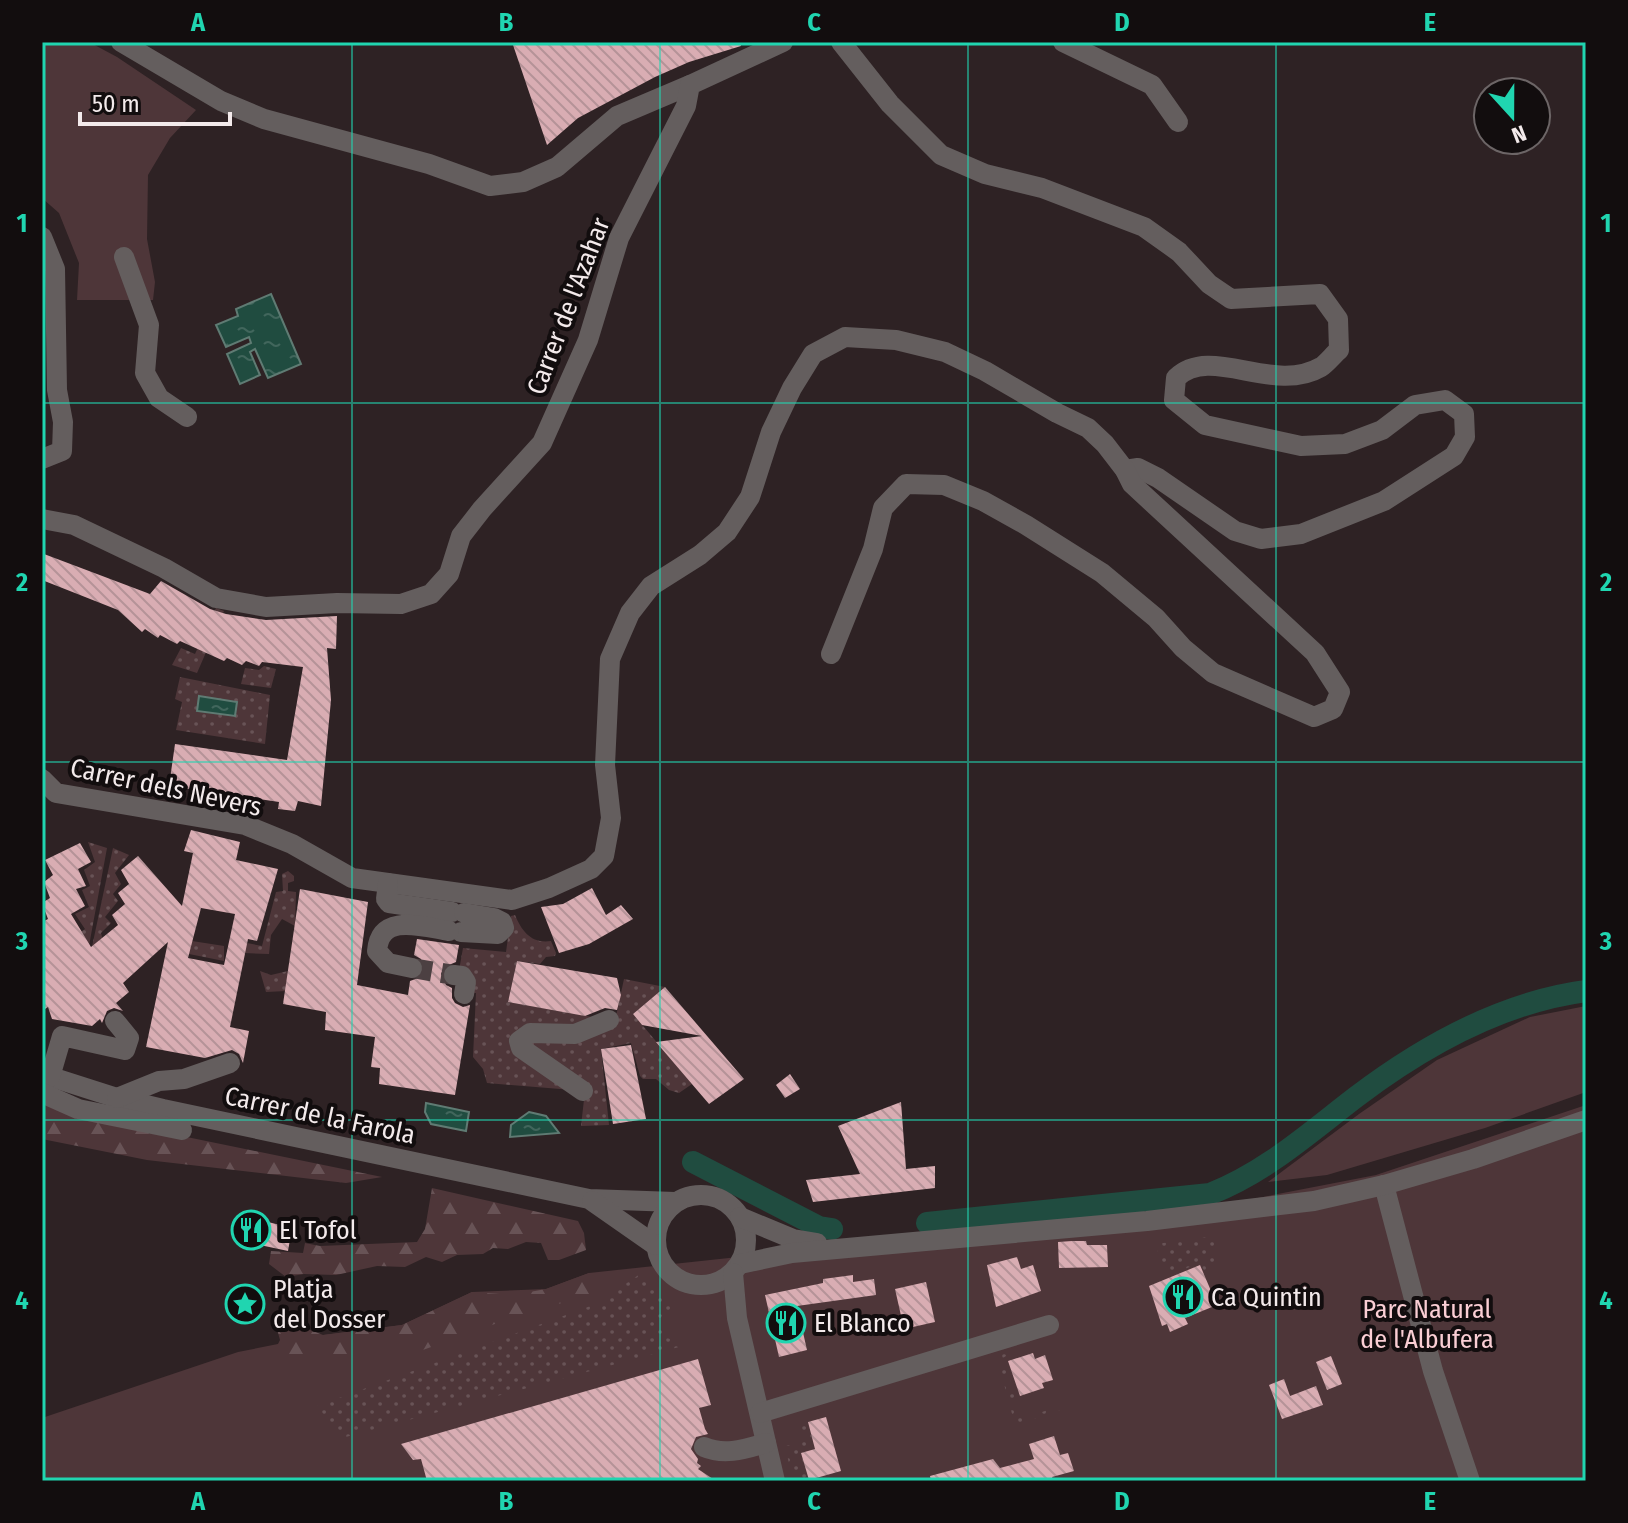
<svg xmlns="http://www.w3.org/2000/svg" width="1628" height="1523" font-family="'Fira Sans Condensed',sans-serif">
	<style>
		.green { fill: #4e3639 }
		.forest { fill: url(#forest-firs) }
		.garden { fill: url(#garden-dots) }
		.water { fill: url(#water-ripples); stroke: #5f7b73; stroke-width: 2 }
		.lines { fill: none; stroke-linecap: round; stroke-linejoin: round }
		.canal { stroke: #204c40; stroke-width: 22 }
		.building { fill: url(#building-back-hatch); fill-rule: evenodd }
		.minor-tunnel { stroke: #4c4042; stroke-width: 20; stroke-dasharray: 20 10; stroke-linecap: butt }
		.minor { stroke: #645e5e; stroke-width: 20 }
		.grid { fill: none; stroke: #20d5b0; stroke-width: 2; stroke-opacity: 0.55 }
		.labels { text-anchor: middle; stroke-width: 8; stroke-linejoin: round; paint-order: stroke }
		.street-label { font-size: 26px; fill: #f3eaeb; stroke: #120d0e }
		.poi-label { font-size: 26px; fill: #f3eaeb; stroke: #120d0e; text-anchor: start }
		.park-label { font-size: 26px; fill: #faced4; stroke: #120d0e }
		.neatline { fill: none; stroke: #20d5b0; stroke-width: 3 }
		.grid-label { font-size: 26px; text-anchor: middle; font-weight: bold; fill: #20d5b0 }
	</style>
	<defs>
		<pattern id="forest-firs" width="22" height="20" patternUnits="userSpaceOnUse" patternTransform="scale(2)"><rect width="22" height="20" fill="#4e3639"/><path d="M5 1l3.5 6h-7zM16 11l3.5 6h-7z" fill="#685356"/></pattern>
		<pattern id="garden-dots" width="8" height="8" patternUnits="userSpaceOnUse" patternTransform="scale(2)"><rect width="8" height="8" fill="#4e3639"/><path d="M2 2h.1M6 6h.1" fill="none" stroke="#685356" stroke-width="1.8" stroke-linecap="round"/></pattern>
		<pattern id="water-ripples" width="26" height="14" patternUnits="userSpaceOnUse" patternTransform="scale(2)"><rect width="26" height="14" fill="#204c40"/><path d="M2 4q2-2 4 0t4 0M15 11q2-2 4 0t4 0" fill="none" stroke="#41665c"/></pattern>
		<pattern id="building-back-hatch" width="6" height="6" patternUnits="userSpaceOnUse" patternTransform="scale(2)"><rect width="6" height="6" fill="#d9adb3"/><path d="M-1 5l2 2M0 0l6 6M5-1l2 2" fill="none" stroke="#b59398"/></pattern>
	</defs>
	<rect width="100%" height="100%" fill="#2e2224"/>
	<g class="green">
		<polygon points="42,42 89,42 117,57 196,110 170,138 148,175 147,239 155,282 153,300 77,300 79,263 59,213 42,198"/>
		<polygon points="1586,1006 1586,1092 1485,1128 1327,1175 1268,1182 1359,1114 1437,1060 1530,1017"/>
		<polygon points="1586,1105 1586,1481 42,1481 42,1418 238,1352 323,1335 402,1325 472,1292 546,1289 589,1273 1221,1205 1376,1175"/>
	</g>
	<g class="forest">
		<polygon points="42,1103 177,1135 382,1177 346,1183 147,1160 42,1139"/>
		<polygon points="432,1188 578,1221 584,1233 586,1250 559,1260 548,1260 541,1243 526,1242 508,1249 493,1248 483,1254 457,1255 442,1262 426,1257 405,1267 377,1266 336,1275 304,1274 286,1277 269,1264 271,1251 303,1253 305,1243 320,1246 417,1242 425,1229"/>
		<polygon points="589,1273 593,1284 589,1295 514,1317 409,1355 394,1338 369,1340 359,1356 309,1362 297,1354 284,1354 277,1346 280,1340 277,1329 290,1322 323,1335 402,1325 472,1292 513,1295 546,1289"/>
	</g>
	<g class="garden">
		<polygon points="216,608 224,611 197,673 172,665 181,648 195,654"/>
		<polygon points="264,666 276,669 271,688 241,684 245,668 259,670"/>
		<polygon points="180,677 270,695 265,744 176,730 182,702 175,699"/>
		<polygon points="88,842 107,848 81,989 76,935 85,929 75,914 89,907 82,890 90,886 84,870 95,862"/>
		<polygon points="113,848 129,855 115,873 121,884 113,894 118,901 105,917 111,923 101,933 104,944 83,989"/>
		<polygon points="288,871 294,876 294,881 288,883 288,891 296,892 295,926 282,919 271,935 269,954 244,953 242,942 262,946 276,892 283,891 282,874"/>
		<path d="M515,915C522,932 532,944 551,941L556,953L555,956L546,957L540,964L517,961L508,1002L615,1021L624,979L665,987L633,1014L692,1084L679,1093L669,1090L656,1079H643L640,1076L631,1043L601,1049L609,1125L581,1126L585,1091L487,1083L483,1069L473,1057L476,993H455L463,948L506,952L511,916Z"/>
		<polygon points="192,941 224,946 224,961 169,950"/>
		<polygon points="260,971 271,975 288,971 286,991 266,992"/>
		<polygon points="1215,1236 1217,1266 1214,1272 1206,1274 1200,1263 1169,1275 1161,1264 1156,1244"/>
		<path d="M643,1272C652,1288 660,1296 677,1303L661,1317L667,1338L690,1344L342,1438L317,1406L596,1304Z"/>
		<polygon points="1006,1347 1009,1354 1003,1358 1021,1415 1030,1416 1054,1408 1057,1402 1065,1399 1066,1408 1015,1425 995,1350"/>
		<polygon points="806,1417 815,1449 801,1453 809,1481 793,1481 785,1446 790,1445 794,1448 803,1441 798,1420"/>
	</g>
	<g class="water">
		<polygon points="271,294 301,364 268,378 255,349 250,352 260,375 240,384 227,354 251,343 249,337 226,347 216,325 238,316 236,309"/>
		<polygon points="199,696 237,702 235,716 197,711"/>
		<polygon points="426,1103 469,1112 466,1131 431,1124 425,1112"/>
		<polygon points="529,1112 546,1116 559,1133 510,1137 511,1125"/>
	</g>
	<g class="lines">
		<g class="canal">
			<polyline points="693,1162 819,1227 832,1229"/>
			<path d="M927,1223L1210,1194C1266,1172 1309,1133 1356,1097C1422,1047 1503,1002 1586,991"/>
		</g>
	</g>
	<g class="building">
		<polygon points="512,42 741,42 741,46 689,62 655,77 578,118 547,145"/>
		<polygon points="44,554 150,594 161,581 210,609 226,614 266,620 337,616 336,649 327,648 331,700 321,806 298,801 295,811 278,809 279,802 169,786 175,744 287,760 303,667 262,662 259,666 246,661 242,665 227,658 224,661 180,641 177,644 160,635 158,638 145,629 142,632 118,610 42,580"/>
		<path d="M191,830L240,842L236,860L278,869L257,941L248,939L230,1027L249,1031L243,1063L239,1054L232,1050L205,1058L146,1047L168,942L123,983L129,992L116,1003L123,1011L114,1008L107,1011L102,1023L100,1019L92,1026L52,1019L48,1007L42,1011V922L48,919L42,903L50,898L44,882L53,875L45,860L80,843L91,862L78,869L86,886L76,889L85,906L71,914L91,947L118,925L112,915L125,904L118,893L129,884L121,870L138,856L182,906L193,853L184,851ZM201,908L235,914L224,965L188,958Z"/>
		<polygon points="592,888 606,915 621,905 633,919 589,944 559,953 541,907 563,904"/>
		<polygon points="300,889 368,902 357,985 408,995 410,981 421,977 425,970 421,959 414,955 417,939 459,945 456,962 444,967 441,974 446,985 452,988 452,998 455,1003 463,1007 470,1005 455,1095 379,1084 380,1068 371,1067 375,1037 325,1030 326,1012 283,1004"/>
		<polygon points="517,961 617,978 621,995 617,1010 605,1008 585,1016 508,1002"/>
		<polygon points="665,987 744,1079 709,1104 656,1042 702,1036 642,1025 633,1014"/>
		<polygon points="631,1045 646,1119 613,1124 601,1049"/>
		<polygon points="790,1074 800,1089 785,1098 776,1085"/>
		<polygon points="901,1102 906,1169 935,1166 935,1188 813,1202 806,1180 860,1174 838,1126"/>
		<polygon points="240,1215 292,1228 288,1251 236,1240"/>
		<polygon points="1072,1241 1086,1241 1087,1245 1107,1245 1108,1267 1059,1268 1058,1242"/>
		<polygon points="1017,1257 1021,1269 1033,1265 1041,1291 996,1307 987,1265"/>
		<polygon points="1200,1265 1217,1305 1185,1318 1188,1324 1170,1332 1167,1324 1162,1326 1149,1286"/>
		<polygon points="853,1275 853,1282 874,1279 876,1295 797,1306 807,1350 779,1357 765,1295 823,1283 823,1279"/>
		<polygon points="926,1282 935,1322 904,1329 895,1289"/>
		<polygon points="1033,1353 1035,1359 1045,1355 1053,1380 1042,1383 1044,1388 1020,1396 1008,1361"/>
		<polygon points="1331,1356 1342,1384 1327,1390 1316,1362"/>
		<polygon points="698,1359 711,1405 699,1408 705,1429 708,1434 696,1437 691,1449 698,1459 697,1463 701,1466 698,1469 716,1481 427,1481 421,1459 413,1460 401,1444"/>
		<polygon points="1284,1379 1290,1396 1316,1386 1323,1405 1282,1419 1269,1385"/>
		<polygon points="826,1417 841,1471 809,1480 801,1453 815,1449 808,1422"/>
		<polygon points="1054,1436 1060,1455 1068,1453 1074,1471 1052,1477 1054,1481 931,1481 930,1476 993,1459 1000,1468 1034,1459 1029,1444"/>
	</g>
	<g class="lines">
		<polyline class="minor-tunnel" points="412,968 454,975"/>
		<g class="minor">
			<polyline points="121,42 221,101 264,119 429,164 490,186 523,182 557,167 617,116 690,85"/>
			<path d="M841,42L890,104L941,155L985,174L1042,188L1144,227L1179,252L1209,284L1231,299L1320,294L1338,319L1339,350C1333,355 1327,363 1321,367C1273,395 1211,344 1176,378L1174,400L1205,425L1301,446L1345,444L1382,430L1415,405L1445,400L1464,414L1465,437L1454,456L1384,501L1301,534L1261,539L1235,531L1158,478L1138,468L1125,470"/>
			<polyline points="1063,42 1152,85 1178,122"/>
			<polyline points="42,237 55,269 57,390 63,422 62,451 42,459"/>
			<polyline points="124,257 149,325 145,373 159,398 187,417"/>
			<polyline points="42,519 74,525 164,568 216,598 266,607 337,603 401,604 431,594 449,574 461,536 482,509 542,443 588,340 619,238 686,106 690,85 783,42"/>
			<polyline points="42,779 56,793 245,825 292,844 352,878 512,900 549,888 591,869 604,856 611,818 605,765 610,659 630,613 651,586 700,555 727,532 750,497 771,432 792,388 813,354 845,337 896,340 945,352 985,371 1057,413 1088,428 1105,444 1125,470 1132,484 1315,653 1340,692 1333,709 1314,717 1213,673 1183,648 1156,618 1102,573 1026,525 983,501 944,485 906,484 883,508 873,549 831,654"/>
			<polyline points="388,883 386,899 389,903 452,912"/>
			<polyline points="461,932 498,934 504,928 502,922 494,918 464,913"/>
			<path d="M412,968L388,963L377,951C380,912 423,927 449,931"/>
			<polyline points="454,975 462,976 466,982 464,994"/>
			<polyline points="42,1074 117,1098 163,1109 589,1199 675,1202"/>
			<polyline points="50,1077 62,1036 125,1050 129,1038 115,1021"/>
			<polyline points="583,1091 521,1048 519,1041 530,1033 575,1034 609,1020"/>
			<polyline points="42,1093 78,1109 182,1130"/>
			<polyline points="117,1098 159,1081 184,1079 230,1063"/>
			<polyline points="1384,1185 1433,1371 1470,1481"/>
			<circle cx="701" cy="1240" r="45"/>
			<polyline points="592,1201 655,1245"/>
			<polyline points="740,1217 793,1239 817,1243"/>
			<polyline points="740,1264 792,1253 1147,1221 1314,1201 1384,1185 1473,1159 1586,1120"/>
			<polyline points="733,1273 737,1318 775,1481"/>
			<polyline points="760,1413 1049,1325"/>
			<path d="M704,1447C725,1456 745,1449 766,1443"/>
		</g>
	</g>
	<path class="grid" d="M352,42V1481M660,42V1481M968,42V1481M1276,42V1481M42,403H1586M42,762H1586M42,1120H1586"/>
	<defs>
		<symbol id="restaurant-ring" viewBox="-11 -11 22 22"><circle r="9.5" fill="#120d0e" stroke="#20d5b0" stroke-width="1.5"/><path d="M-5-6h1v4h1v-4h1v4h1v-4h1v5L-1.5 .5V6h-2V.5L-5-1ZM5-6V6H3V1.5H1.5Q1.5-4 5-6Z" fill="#20d5b0"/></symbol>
		<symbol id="sight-ring" viewBox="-11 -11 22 22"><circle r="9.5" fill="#120d0e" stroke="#20d5b0" stroke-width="1.5"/><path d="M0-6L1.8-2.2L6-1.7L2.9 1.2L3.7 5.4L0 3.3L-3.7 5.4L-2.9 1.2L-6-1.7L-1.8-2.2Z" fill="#20d5b0"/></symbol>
	</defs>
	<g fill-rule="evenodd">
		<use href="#restaurant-ring" x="229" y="1208" width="44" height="44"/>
		<use href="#restaurant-ring" x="1161" y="1275" width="44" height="44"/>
		<use href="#sight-ring" x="223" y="1282" width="44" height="44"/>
		<use href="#restaurant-ring" x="764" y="1301" width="44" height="44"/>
	</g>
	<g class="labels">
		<g class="street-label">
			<text transform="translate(568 306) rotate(-69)" y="9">Carrer de l'Azahar</text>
			<text transform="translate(166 787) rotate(12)" y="9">Carrer dels Nevers</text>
			<text transform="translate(320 1115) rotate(12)" y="9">Carrer de la Farola</text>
		</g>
		<g class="poi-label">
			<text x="279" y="1239">El Tofol</text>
			<text x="273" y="1298">Platja<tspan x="273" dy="30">del Dosser</tspan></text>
			<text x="1211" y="1306">Ca Quintin</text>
			<text x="814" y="1332">El Blanco</text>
		</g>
		<g class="park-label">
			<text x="1427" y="1318">Parc Natural<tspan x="1427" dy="30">de l'Albufera</tspan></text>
		</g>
	</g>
	<rect width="1628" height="1523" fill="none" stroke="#120d0e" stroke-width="88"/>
	<g transform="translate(1512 116) rotate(159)"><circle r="38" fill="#120d0e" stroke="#6c6566" stroke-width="2"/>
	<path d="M0-6L14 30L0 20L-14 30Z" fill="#20d5b0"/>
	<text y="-12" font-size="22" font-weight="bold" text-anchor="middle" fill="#f3eaeb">N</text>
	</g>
	<path d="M80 112v12h150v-12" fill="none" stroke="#f3eaeb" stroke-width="4"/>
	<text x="92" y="112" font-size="24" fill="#f3eaeb" stroke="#120d0e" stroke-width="6" paint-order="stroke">50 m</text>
	<rect x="44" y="44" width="1540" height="1435" class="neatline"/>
	<g class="grid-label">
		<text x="198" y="31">A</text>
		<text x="506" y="31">B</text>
		<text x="814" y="31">C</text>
		<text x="1122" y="31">D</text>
		<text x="1430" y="31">E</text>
		<text x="22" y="232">1</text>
		<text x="1606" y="232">1</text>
		<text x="22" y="591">2</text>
		<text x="1606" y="591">2</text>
		<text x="22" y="950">3</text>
		<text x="1606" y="950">3</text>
		<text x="22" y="1309">4</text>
		<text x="1606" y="1309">4</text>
		<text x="198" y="1510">A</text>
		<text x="506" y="1510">B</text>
		<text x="814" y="1510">C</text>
		<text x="1122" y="1510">D</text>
		<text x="1430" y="1510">E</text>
	</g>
</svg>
